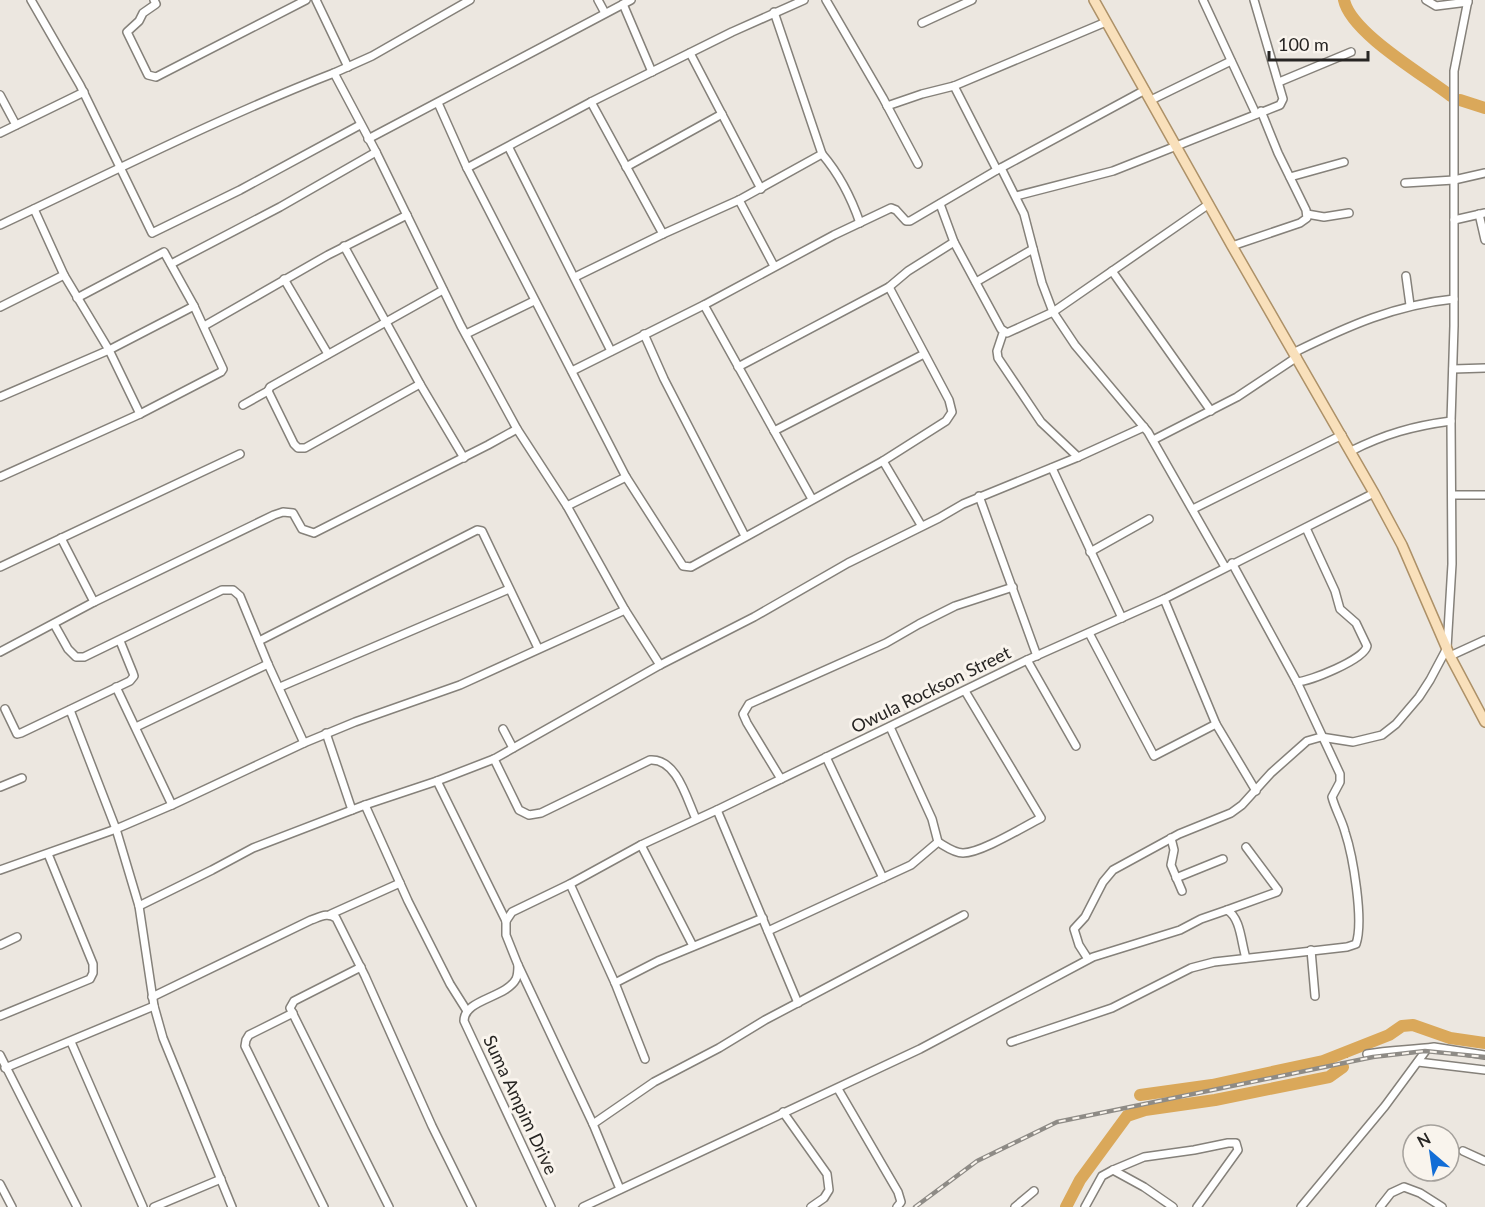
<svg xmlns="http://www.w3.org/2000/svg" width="1485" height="1207" font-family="Lato,sans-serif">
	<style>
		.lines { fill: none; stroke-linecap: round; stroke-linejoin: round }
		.stream { stroke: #a4814a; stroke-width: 2 }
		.river { stroke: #daa85a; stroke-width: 12 }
		.minor-casing { stroke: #85817a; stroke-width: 10 }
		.major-casing { stroke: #ad9168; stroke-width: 12 }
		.minor { stroke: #fff; stroke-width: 7 }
		.major { stroke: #f9e0bb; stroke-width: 9 }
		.rail-casing { stroke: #8e8b86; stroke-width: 4.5 }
		.rail { stroke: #f9f4ed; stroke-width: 2; stroke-dasharray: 7; stroke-linecap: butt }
		.labels { text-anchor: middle; stroke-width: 6; stroke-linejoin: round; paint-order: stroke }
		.street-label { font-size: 18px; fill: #272523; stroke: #f9f4ed }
	</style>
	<rect width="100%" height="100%" fill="#ece7e0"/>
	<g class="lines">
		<polyline class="stream" points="1343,1052 1347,1057"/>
		<g class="river">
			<path d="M1344,0C1351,33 1424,75 1451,96"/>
			<polyline points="1460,100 1485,108"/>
			<polyline points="1140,1095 1212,1085 1323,1061 1389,1035 1402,1026 1413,1025 1450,1038 1485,1043"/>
			<polyline points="1066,1207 1080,1180 1127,1116 1145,1110 1215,1100 1329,1077 1343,1067"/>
		</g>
		<defs>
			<g id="minor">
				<polyline points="31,0 80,85 152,233 240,190 360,125"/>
				<polyline points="154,0 156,4 143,13 139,21 127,32 148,75 156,77 306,0"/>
				<polyline points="316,0 348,67"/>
				<polyline points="598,0 605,13"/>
				<polyline points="826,0 883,98 918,164"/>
				<polyline points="1203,0 1256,114"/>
				<polyline points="1426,0 1436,6 1468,2"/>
				<polyline points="623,4 652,72"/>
				<path d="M774,12L822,154C840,175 851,197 860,223"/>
				<polyline points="922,23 972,0"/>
				<polyline points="690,53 761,189"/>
				<polyline points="334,73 372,56 470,0"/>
				<polyline points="1279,82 1351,52"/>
				<polyline points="954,86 997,170"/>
				<polyline points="0,95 16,125"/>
				<polyline points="1151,100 1231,61"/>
				<polyline points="591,102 663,234"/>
				<polyline points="438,103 467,168 626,477 683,566 691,567 883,461 946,421 952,412 949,400 889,287"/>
				<polyline points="887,106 922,94 954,86 1106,22"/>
				<polyline points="0,133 84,92"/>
				<polyline points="368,139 631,0"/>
				<polyline points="509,148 611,351"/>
				<polyline points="626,167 722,114"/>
				<polyline points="467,168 591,102 732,32 804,0"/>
				<polyline points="1001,168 1024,214 1042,283 1053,312 1075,345 1148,432 1225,567"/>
				<polyline points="1290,177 1344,162"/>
				<polyline points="1405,183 1454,180 1485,173"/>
				<polyline points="1016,196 1113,171 1280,105 1283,99 1254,0"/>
				<polyline points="739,200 774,266"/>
				<polyline points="940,204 954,242 1001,329 1007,333 1053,312 1209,204"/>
				<polyline points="34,209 64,275"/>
				<polyline points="1307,214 1324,217 1349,213"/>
				<polyline points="1479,214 1485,240"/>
				<polyline points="1454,220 1485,213"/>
				<path d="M0,225C111,173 220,117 334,73L376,152L461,326L517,429L567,506L625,610L660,665"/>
				<polyline points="344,246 420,384 464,458"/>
				<polyline points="1232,246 1300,223 1307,218 1306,210 1278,153 1261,111"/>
				<polyline points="171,264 280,207 376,152"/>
				<polyline points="1112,271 1211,411"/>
				<polyline points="1406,276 1410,305"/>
				<polyline points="575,277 663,234 739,200 822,154"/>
				<polyline points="284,279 328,354"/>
				<polyline points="976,282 1033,249"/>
				<polyline points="704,305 812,499"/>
				<polyline points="0,307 64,275 109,350 140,414"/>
				<polyline points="204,326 328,255 407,215"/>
				<polyline points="1003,333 997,351 998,358 1041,422 1078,457"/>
				<polyline points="466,334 534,301"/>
				<polyline points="644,334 664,379 745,536"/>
				<path d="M1295,352C1348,326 1395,305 1454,299"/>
				<polyline points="738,367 889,287 908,271 954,242"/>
				<polyline points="1453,369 1485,368"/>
				<polyline points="572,371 704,305 834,235 891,208 896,210 906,221 910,221 997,170 1145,90"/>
				<polyline points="268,391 294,444 298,448 305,448 420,384"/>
				<polyline points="0,397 109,350 194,306"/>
				<polyline points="243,405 268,391 270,387 443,290"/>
				<polyline points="774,431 924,354"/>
				<polyline points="1153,440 1237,397 1297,357"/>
				<path d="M1351,451C1385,434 1413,426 1451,421"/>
				<polyline points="883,461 921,525"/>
				<polyline points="1052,468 1122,618"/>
				<polyline points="0,477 140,414 221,372 223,369 194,306 164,252 77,298"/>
				<polyline points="1452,495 1485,495"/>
				<polyline points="979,496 1037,656"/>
				<polyline points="567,506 626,477"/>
				<polyline points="1193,509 1342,435"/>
				<polyline points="61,538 94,602"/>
				<polyline points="1090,552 1149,519"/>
				<polyline points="0,567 240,454"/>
				<polyline points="1164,599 1216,724 1256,791"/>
				<polyline points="54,624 68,649 76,657 84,657 222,590 233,590 240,596 268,664 304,743"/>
				<polyline points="1089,633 1154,756 1216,724"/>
				<polyline points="259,641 477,530 482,531 538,648"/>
				<polyline points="0,652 94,602 274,515 283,512 293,513 302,529 314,533 488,445 517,429"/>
				<polyline points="1450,656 1485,640"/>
				<polyline points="1027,660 1076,746"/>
				<path d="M1297,682C1310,681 1364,660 1367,646L1356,623L1340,609L1335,591L1306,528"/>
				<polyline points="116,687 172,805"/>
				<polyline points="280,687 509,589"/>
				<polyline points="5,709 17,734 21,733 130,681 134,676 133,673 120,641"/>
				<polyline points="70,710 116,829 139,906 154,1006 163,1038 232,1207"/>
				<polyline points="136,727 268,664"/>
				<polyline points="503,729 513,748"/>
				<polyline points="326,733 352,810"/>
				<polyline points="826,757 883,878"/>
				<path d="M494,759L519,810L529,815L541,813L650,760C677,758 687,800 696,819"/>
				<polyline points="781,779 747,723 743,714 749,704 886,643 919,624 955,606 1013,587"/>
				<polyline points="437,781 506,921 506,935 518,965 593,1124 620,1189"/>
				<polyline points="0,787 22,778"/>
				<polyline points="365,805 408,901 450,984 467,1011"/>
				<polyline points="717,810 798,1003"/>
				<polyline points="1171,838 1174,850 1171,865 1182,891"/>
				<path d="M938,842C945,846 954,853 963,853C981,853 1023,827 1041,818L965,691"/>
				<polyline points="641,845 693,946"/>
				<polyline points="0,870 116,829 172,805 304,743 355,722 460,685 625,610"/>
				<polyline points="1176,878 1223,859"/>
				<polyline points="570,884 615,983 645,1059"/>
				<polyline points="139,906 212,870 253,848 365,805 437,781 494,759 660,665 754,617 848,563 939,518 963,504 1078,457 1144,427"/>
				<polyline points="1227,910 1277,892 1278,890 1246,847"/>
				<polyline points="331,914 400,883"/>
				<polyline points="506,921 512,912 570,884 641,845 717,810 1027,660 1164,599 1374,493"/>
				<polyline points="768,931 911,865 938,842 932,819 890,727"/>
				<polyline points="0,945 17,937"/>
				<polyline points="1311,950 1315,996"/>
				<polyline points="1088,959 1079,945 1074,929 1085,917 1103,882 1113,870 1179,834 1231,813 1242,805 1271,773 1307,741 1321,737 1353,742 1382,735 1396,724 1419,697 1430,680 1447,648 1452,564 1451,421 1454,326 1454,71 1468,0"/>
				<path d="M518,965C518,969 518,975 516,979C506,998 464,999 464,1021L551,1207"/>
				<polyline points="361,967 294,1001 290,1008 389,1207"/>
				<polyline points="615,983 658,961 763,918"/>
				<path d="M152,997L311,920C320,917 327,912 336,918L365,976L432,1126L472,1207"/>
				<polyline points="293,1013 249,1035 246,1040 245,1046 324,1207"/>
				<polyline points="0,1016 90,979 93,973 93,964 48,854"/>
				<polyline points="71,1042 143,1207"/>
				<path d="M1011,1042L1112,1008L1191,968L1214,962L1347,947L1356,944C1364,921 1353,856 1345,832C1342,820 1335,809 1332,797L1340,782V774L1297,682L1232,563"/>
				<path d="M1367,1054C1389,1050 1412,1050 1434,1047L1485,1055"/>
				<polyline points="0,1055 77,1207"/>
				<polyline points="1418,1062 1485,1070"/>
				<polyline points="5,1068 154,1006"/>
				<polyline points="838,1089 898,1192 901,1202 897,1207"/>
				<polyline points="783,1112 827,1174 829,1190 824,1198 811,1207"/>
				<polyline points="593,1124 654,1082 719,1048 765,1020 964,915"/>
				<polyline points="1463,1151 1485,1161"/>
				<polyline points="1113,1170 1144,1187 1173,1207"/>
				<polyline points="0,1184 12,1207"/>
				<polyline points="154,1207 221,1179"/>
				<path d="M583,1207L920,1049L1093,957L1180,930L1201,919L1227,910C1241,918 1241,943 1246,958"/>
				<polyline points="1015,1207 1034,1191"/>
				<polyline points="1085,1207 1102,1176 1113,1170 1144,1157 1194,1150 1228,1143 1236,1143 1238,1150 1197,1207"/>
				<polyline points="1301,1207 1385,1106 1427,1049"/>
				<polyline points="1380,1207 1391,1193 1404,1187 1420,1193 1442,1207"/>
			</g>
			<polyline id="major" points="1094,0 1232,246 1374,493 1402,545 1450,656 1485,722"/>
		</defs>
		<use href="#minor" class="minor-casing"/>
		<use href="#major" class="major-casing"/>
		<use href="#minor" class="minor"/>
		<use href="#major" class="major"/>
		<defs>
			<polyline id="rail" points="915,1207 977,1161 1057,1122 1373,1057 1425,1051 1485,1057"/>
		</defs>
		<use href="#rail" class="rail-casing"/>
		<use href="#rail" class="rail"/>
	</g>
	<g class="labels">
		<g class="street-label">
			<text transform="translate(931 690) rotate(-26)" y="6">Owula Rockson Street</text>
			<text transform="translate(520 1105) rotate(65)" y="6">Suma Ampim Drive</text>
		</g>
	</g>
	<g transform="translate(1431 1153) rotate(331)"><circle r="28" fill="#f9f4ed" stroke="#a5a19c" stroke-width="1.5"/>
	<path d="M0-4.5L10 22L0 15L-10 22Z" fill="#126dd6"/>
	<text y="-9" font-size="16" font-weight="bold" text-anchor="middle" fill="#272523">N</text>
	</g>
	<path d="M1269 51v9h99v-9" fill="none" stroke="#272523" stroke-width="3"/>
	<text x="1278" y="51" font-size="18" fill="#272523" stroke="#f9f4ed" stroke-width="4.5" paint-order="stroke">100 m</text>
</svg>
